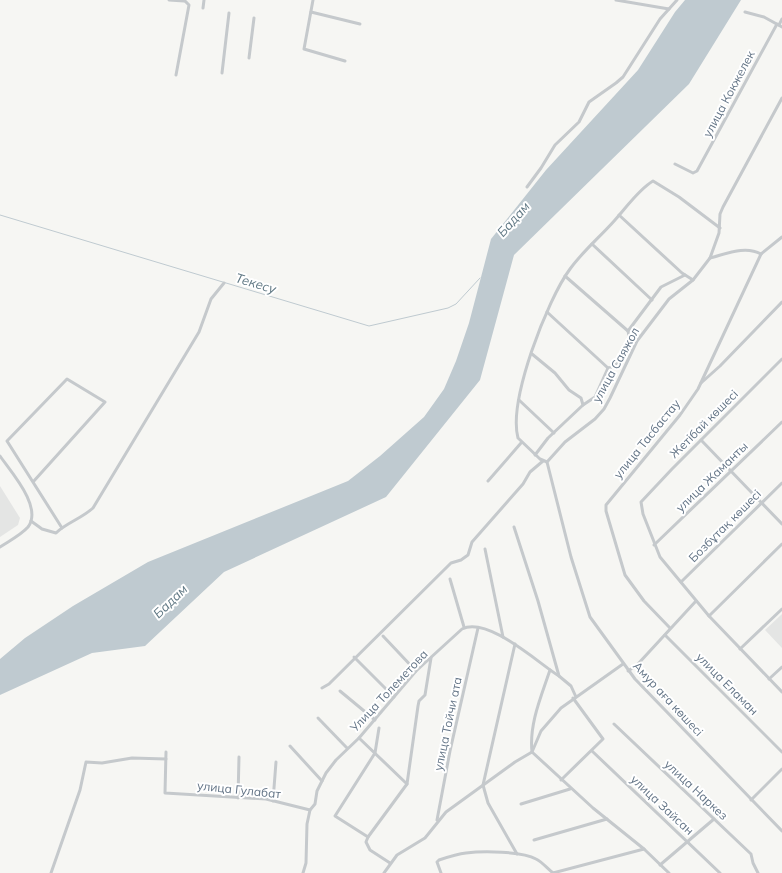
<svg xmlns="http://www.w3.org/2000/svg" width="782" height="873" font-family="Mulish,sans-serif">
	<style>
		.built { fill: #e4e5e4 }
		.water { fill: #bfcad0 }
		.lines { fill: none; stroke-linecap: round; stroke-linejoin: round }
		.stream { stroke: #bfcad0; stroke-width: 1 }
		.minor { stroke: #c5c9cc; stroke-width: 3 }
		.labels { text-anchor: middle; stroke-width: 4; stroke-linejoin: round; paint-order: stroke }
		.street-label { font-size: 12px; fill: #637486; stroke: #fff }
		.water-label { font-size: 13px; font-style: italic; fill: #5f7783; stroke: #fff }
	</style>
	<rect width="100%" height="100%" fill="#f6f6f3"/>
	<g class="built">
		<polygon points="0,486 20,518 18,525 0,537"/>
		<polygon points="782,614 782,648 765,630"/>
	</g>
	<polygon class="water" points="685,0 741,0 689,84 514,255 480,380 386,497 224,572 145,646 92,653 0,695 0,659 25,638 73,606 148,562 348,481 380,456 424,417 444,389 456,361 469,323 491,239 546,170 638,70 675,12"/>
	<g class="lines">
		<polyline class="stream" points="0,215 369,326 448,308 456,304 480,278"/>
		<g class="minor">
			<polyline points="169,0 184,1"/>
			<polyline points="313,0 304,49 345,61"/>
			<polyline points="616,0 669,9"/>
			<polyline points="203,8 204,0"/>
			<polyline points="311,12 360,24"/>
			<polyline points="745,12 764,17 782,27"/>
			<polyline points="779,25 782,19"/>
			<polyline points="249,58 254,18"/>
			<polyline points="222,73 229,13"/>
			<polyline points="176,75 189,5 184,0"/>
			<polyline points="782,98 723,207 720,214 719,233 710,258 693,280 669,299 637,341 610,398 604,409 595,419 565,442 547,462 571,557 590,617 635,679 782,831"/>
			<polyline points="675,164 693,173 697,171 777,24"/>
			<polyline points="527,187 541,168 555,145 579,122 589,102 616,83 623,77 660,19 677,0"/>
			<polyline points="619,215 682,273 693,280"/>
			<polyline points="592,244 652,300"/>
			<polyline points="761,254 782,237"/>
			<polyline points="565,276 628,331 661,287 685,275"/>
			<polyline points="547,312 608,368"/>
			<polyline points="532,354 555,373 569,390 581,398 583,405 548,438 535,455"/>
			<polyline points="782,359 672,469 641,502 643,514 660,557 709,616 782,692"/>
			<path d="M608,368C618,367 625,350 630,341L628,331"/>
			<polyline points="701,383 720,366 782,302"/>
			<polyline points="519,400 554,433"/>
			<polyline points="583,405 595,397 608,368"/>
			<polyline points="701,440 782,524"/>
			<path d="M0,456C11,472 43,507 28,527C21,535 9,541 0,547"/>
			<path d="M547,462L540,459L518,438C508,401 547,300 570,269C583,251 600,237 615,220C626,208 638,190 653,181L679,197L720,228"/>
			<polyline points="488,481 521,443"/>
			<polyline points="33,482 105,402 67,379 7,441 62,528"/>
			<path d="M31,521L42,529L56,533C66,523 81,519 93,508L199,332L211,299L224,283"/>
			<polyline points="514,527 538,601 559,676 571,686 576,697"/>
			<polyline points="654,545 782,422"/>
			<polyline points="485,549 503,637"/>
			<polyline points="450,579 464,627"/>
			<polyline points="681,582 782,483"/>
			<polyline points="709,616 782,544"/>
			<path d="M670,628L644,601L625,575L606,511V505L680,415L698,389L761,254C745,245 726,254 710,258"/>
			<polyline points="665,635 782,752"/>
			<polyline points="383,636 416,671"/>
			<polyline points="515,644 483,785 488,803 517,854"/>
			<polyline points="740,649 782,609"/>
			<polyline points="354,657 394,697"/>
			<path d="M550,670C541,697 529,724 532,752L593,808L644,849"/>
			<polyline points="628,671 637,665 696,601"/>
			<polyline points="769,679 782,667"/>
			<polyline points="322,688 329,684 451,563 461,560 468,555 472,542 523,484 530,472 543,461"/>
			<polyline points="340,691 375,720"/>
			<polyline points="318,718 347,748"/>
			<polyline points="614,724 751,854 753,863 758,873"/>
			<polyline points="359,738 407,784"/>
			<polyline points="290,746 322,781"/>
			<polyline points="592,751 720,873"/>
			<polyline points="166,752 165,793 266,799 310,810"/>
			<polyline points="561,780 603,739 573,698"/>
			<polyline points="238,798 239,757"/>
			<polyline points="751,800 782,769"/>
			<polyline points="273,801 276,762"/>
			<polyline points="521,804 570,789"/>
			<polyline points="437,820 450,751 478,628"/>
			<polyline points="368,837 335,816 375,753 379,728"/>
			<polyline points="534,840 607,819"/>
			<polyline points="390,863 370,850 366,842 368,837 407,784 418,706 419,701 425,695 431,658"/>
			<polyline points="660,865 714,819"/>
			<polyline points="51,873 80,790 86,762 102,763 132,758 166,759"/>
			<path d="M303,873L306,863L307,824L310,810L315,804L317,791L326,773L336,760L359,738L416,671L462,629C488,616 538,663 559,676"/>
			<polyline points="384,873 397,855 425,838 446,812 515,762 532,752 541,731 561,708 623,664"/>
			<path d="M441,873L437,862L439,860C448,857 457,854 466,853C482,851 522,851 536,859C542,862 547,868 553,873"/>
			<polyline points="553,873 644,849 669,873"/>
		</g>
	</g>
	<g class="labels">
		<g class="street-label">
			<text transform="translate(729 94) rotate(-62)" y="4">улица Кокжелек</text>
			<text transform="translate(616 365) rotate(-61)" y="4">улица Саяжол</text>
			<text transform="translate(704 424) rotate(-45)" y="4">Жетібай көшесі</text>
			<text transform="translate(647 439) rotate(-51)" y="4">улица Тасбастау</text>
			<text transform="translate(712 477) rotate(-44)" y="4">улица Жаманты</text>
			<text transform="translate(725 526) rotate(-45)" y="4">Бозбұтақ көшесі</text>
			<text transform="translate(727 684) rotate(45)" y="4">улица Еламан</text>
			<text transform="translate(389 691) rotate(-47)" y="4">Улица Толеметова</text>
			<text transform="translate(668 699) rotate(47)" y="4">Амур аға көшесі</text>
			<text transform="translate(448 724) rotate(-78)" y="4">улица Тойчи ата</text>
			<text transform="translate(239 790) rotate(6)" y="4">улица Гулабат</text>
			<text transform="translate(696 790) rotate(43)" y="4">улица Наркез</text>
			<text transform="translate(662 805) rotate(43)" y="4">улица Зайсан</text>
		</g>
		<g class="water-label">
			<text transform="translate(513 219) rotate(-48)" y="5">Бадам</text>
			<text transform="translate(256 283) rotate(17)" y="5">Текесу</text>
			<text transform="translate(170 601) rotate(-44)" y="5">Бадам</text>
		</g>
	</g>
</svg>
